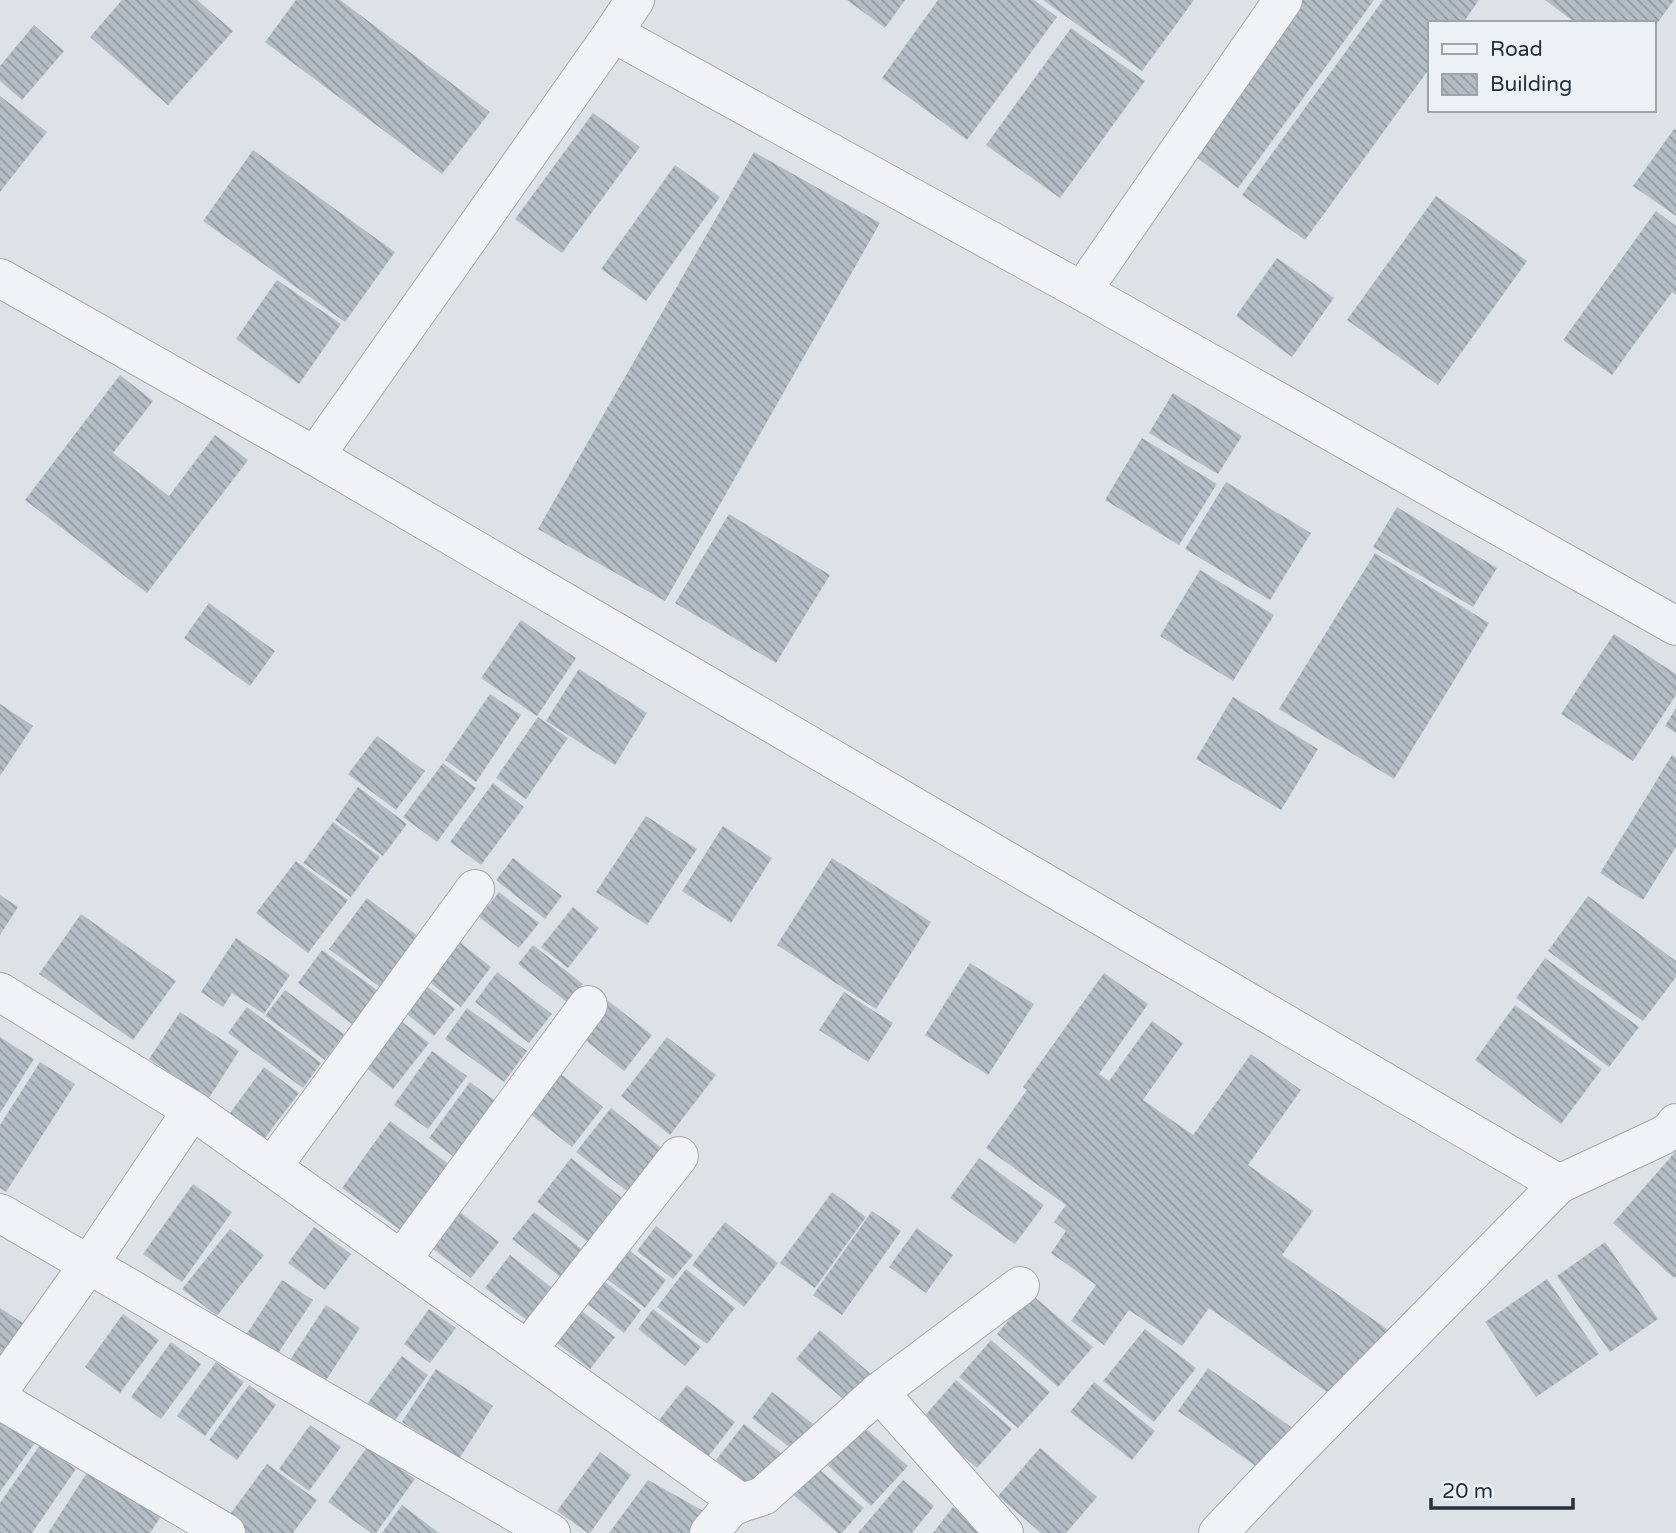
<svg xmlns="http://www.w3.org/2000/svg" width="1676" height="1533" font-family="'Varela Round',sans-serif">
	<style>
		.building { fill: url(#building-back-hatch) }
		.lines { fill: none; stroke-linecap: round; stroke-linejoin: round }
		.street-casing { stroke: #a2a9b1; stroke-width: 40 }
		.street { stroke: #f0f2f6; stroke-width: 38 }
	</style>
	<defs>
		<pattern id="building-back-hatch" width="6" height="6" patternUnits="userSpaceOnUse" patternTransform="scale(1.75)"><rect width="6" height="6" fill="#b4bcc4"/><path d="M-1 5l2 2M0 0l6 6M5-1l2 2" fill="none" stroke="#9299a1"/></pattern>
	</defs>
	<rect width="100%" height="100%" fill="#dde2e7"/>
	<g class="building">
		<polygon points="122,0 197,0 233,31 168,105 90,37"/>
		<polygon points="296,0 340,0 490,112 442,174 265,42"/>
		<polygon points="847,0 905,0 885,28"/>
		<polygon points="938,0 1034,0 1057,17 967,140 882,78"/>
		<polygon points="1043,0 1194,0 1142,71"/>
		<polygon points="1291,0 1374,0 1238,188 1184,148"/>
		<polygon points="1383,0 1479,0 1463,23 1429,23 1429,69 1305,240 1242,195"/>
		<polygon points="1545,0 1674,0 1653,29 1653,23 1576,23"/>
		<polygon points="34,25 64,51 22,100 0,81 0,66"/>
		<polygon points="1071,28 1145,81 1060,198 986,145"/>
		<polygon points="0,96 47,132 0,192"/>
		<polygon points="593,113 640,147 562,253 515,219"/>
		<polygon points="1674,129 1676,130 1676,216 1633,186"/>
		<polygon points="253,150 395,252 345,322 203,221"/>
		<polygon points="754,152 880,223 665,601 538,529"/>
		<polygon points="675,165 720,197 646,301 601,269"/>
		<polygon points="1436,196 1527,261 1438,385 1347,320"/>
		<polygon points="1656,211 1676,226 1676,295 1672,292 1612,375 1563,340"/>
		<polygon points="1277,258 1334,298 1292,357 1236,316"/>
		<polygon points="277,280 341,324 299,384 236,339"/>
		<polygon points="120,375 153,401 113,453 169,496 215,435 248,460 147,593 25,500"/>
		<polygon points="1173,393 1242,436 1218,474 1149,433"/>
		<polygon points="1142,438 1217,484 1179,545 1105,500"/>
		<polygon points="1226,482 1311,533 1270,600 1185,549"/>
		<polygon points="1397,507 1497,568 1473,607 1373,547"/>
		<polygon points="729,514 830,575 776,663 675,603"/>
		<polygon points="1375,553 1489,623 1394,779 1279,709"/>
		<polygon points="1200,570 1274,615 1233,681 1160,636"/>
		<polygon points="209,603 275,651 250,686 184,638"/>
		<polygon points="521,620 576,658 537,716 481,678"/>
		<polygon points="1614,634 1676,674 1676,695 1633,761 1561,714"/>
		<polygon points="579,669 647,713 615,765 546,721"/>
		<polygon points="490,694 521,715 476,782 445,760"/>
		<polygon points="1233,697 1318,749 1281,810 1196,759"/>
		<polygon points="0,704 33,726 0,776"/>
		<polygon points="1676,708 1676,733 1665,726"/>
		<polygon points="538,717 568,738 526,799 496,778"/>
		<polygon points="377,736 425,771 396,810 348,774"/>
		<polygon points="1672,755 1676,758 1676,847 1643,900 1600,873"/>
		<polygon points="443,763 476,788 437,842 403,817"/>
		<polygon points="493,783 524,807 481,865 450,842"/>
		<polygon points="358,787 407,824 383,856 335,820"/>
		<polygon points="646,816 697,849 647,925 596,892"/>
		<polygon points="333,822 380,857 351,897 303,863"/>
		<polygon points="723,826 772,858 731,923 682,891"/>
		<polygon points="513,858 562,896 545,919 496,880"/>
		<polygon points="832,858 931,922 876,1009 777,945"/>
		<polygon points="296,861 348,900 308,953 256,913"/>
		<polygon points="499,892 539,923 519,948 479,917"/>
		<polygon points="0,895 18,907 0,935"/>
		<polygon points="1588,896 1676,961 1676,977 1643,1021 1548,951"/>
		<polygon points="367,898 418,936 380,987 329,949"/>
		<polygon points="573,907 599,928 568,968 541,947"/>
		<polygon points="81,914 176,981 133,1040 39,974"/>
		<polygon points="448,933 491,967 461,1007 417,972"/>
		<polygon points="236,938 290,975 264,1014 232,993 223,1007 201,992"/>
		<polygon points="533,945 583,984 568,1003 518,964"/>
		<polygon points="322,950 381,993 356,1027 298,983"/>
		<polygon points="1545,958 1639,1027 1609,1067 1516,998"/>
		<polygon points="970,963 1034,1004 988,1075 925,1035"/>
		<polygon points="497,972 552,1014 529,1043 475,1002"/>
		<polygon points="1104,973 1148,1004 1099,1074 1109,1081 1152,1021 1183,1043 1143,1100 1193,1135 1251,1054 1301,1090 1248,1165 1313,1211 1282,1255 1391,1332 1341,1402 1209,1308 1182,1346 1129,1310 1104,1345 1071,1321 1096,1285 1051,1253 1066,1231 1054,1222 1066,1205 986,1148 1027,1090 1023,1087"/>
		<polygon points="418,979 455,1009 434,1036 397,1006"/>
		<polygon points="285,990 344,1034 325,1060 265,1016"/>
		<polygon points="844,992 893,1023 868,1062 819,1030"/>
		<polygon points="607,1000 652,1035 624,1071 580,1036"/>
		<polygon points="1515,1005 1602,1069 1561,1124 1475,1060"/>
		<polygon points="247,1007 321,1063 303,1088 228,1033"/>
		<polygon points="467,1008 527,1051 504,1082 445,1039"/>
		<polygon points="180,1012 239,1051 209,1098 149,1059"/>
		<polygon points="396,1017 429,1043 393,1089 360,1063"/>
		<polygon points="0,1037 34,1059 0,1113"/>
		<polygon points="667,1037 716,1075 670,1135 621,1096"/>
		<polygon points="432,1051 467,1076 428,1129 394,1105"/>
		<polygon points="40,1062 75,1084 6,1192 0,1188 0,1125"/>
		<polygon points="548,1064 603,1107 572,1147 516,1103"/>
		<polygon points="264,1067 299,1093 258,1147 224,1121"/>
		<polygon points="470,1082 498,1103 458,1160 429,1138"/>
		<polygon points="611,1108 665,1151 631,1194 576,1152"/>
		<polygon points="390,1121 450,1165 402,1231 342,1188"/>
		<polygon points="1676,1151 1676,1276 1674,1278 1613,1223"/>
		<polygon points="571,1158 626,1201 592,1245 537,1202"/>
		<polygon points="979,1158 1044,1205 1015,1244 950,1198"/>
		<polygon points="193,1184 232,1212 182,1282 143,1254"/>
		<polygon points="832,1192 866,1217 815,1288 780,1263"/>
		<polygon points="452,1206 499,1242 471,1278 424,1242"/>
		<polygon points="872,1211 901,1231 842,1315 813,1295"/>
		<polygon points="534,1212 584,1251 563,1279 512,1239"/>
		<polygon points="725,1222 778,1263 744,1307 692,1265"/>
		<polygon points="656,1226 693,1255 673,1279 637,1251"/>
		<polygon points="314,1227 351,1254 325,1290 288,1263"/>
		<polygon points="917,1228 953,1255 926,1293 889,1267"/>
		<polygon points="230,1229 264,1255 217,1316 182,1289"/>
		<polygon points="1605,1242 1658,1319 1610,1352 1557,1276"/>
		<polygon points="630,1251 666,1280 645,1308 607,1279"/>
		<polygon points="510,1255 555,1290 529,1322 485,1288"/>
		<polygon points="686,1269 735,1308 707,1344 657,1307"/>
		<polygon points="595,1274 641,1310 624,1333 578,1297"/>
		<polygon points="1547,1279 1599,1354 1536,1397 1485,1322"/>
		<polygon points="282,1280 313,1300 275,1358 244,1338"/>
		<polygon points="1031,1294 1093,1347 1058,1387 997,1334"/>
		<polygon points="573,1304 615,1337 590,1369 548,1336"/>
		<polygon points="326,1305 360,1328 323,1385 288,1363"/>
		<polygon points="0,1308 32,1329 0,1356"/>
		<polygon points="429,1309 456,1328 430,1363 404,1344"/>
		<polygon points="653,1309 701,1347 685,1366 638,1329"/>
		<polygon points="123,1314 159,1340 120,1393 85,1367"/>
		<polygon points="1145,1329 1196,1368 1154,1422 1103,1381"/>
		<polygon points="820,1330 872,1375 848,1403 796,1359"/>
		<polygon points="991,1340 1050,1392 1018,1428 959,1377"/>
		<polygon points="171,1342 201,1364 161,1419 131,1397"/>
		<polygon points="402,1356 428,1375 393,1423 367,1404"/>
		<polygon points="216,1362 244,1382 205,1436 177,1416"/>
		<polygon points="1208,1368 1291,1427 1260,1469 1178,1411"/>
		<polygon points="436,1369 493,1406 459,1459 402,1422"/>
		<polygon points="956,1380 1012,1429 977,1468 921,1420"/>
		<polygon points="1094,1382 1155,1431 1132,1460 1070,1412"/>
		<polygon points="249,1385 276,1405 237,1460 209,1440"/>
		<polygon points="687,1385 735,1422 707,1458 659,1420"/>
		<polygon points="772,1392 817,1427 797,1453 752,1418"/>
		<polygon points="0,1408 39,1437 0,1492"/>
		<polygon points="856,1420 908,1466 871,1506 818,1456"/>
		<polygon points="744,1424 786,1457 758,1493 716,1460"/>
		<polygon points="310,1425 341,1447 309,1491 279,1469"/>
		<polygon points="40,1445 76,1469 32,1533 0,1533 0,1503"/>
		<polygon points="368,1446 415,1479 376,1533 371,1533 328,1502"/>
		<polygon points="1040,1448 1097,1497 1066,1533 1041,1533 998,1496"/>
		<polygon points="600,1452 631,1475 590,1533 588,1533 557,1511"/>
		<polygon points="267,1464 317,1500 293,1533 241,1533 225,1521"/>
		<polygon points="814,1465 864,1508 842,1533 838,1533 790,1492"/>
		<polygon points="90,1468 162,1515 150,1533 48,1533"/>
		<polygon points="648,1480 709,1514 693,1533 609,1533"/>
		<polygon points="903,1480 934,1506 912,1533 858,1533"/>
		<polygon points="402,1505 439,1533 382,1533"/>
		<polygon points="953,1507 986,1533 933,1533"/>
	</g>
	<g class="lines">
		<defs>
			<g id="street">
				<polyline points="613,33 1082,291 1676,626"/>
				<polyline points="0,278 315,456 1559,1184"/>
				<polyline points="1082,291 1283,0"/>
				<polyline points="315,456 613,33 635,0"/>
				<polyline points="0,992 192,1110 741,1503 763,1496 879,1392"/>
				<polyline points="272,1167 475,889"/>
				<polyline points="0,1213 551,1533"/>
				<polyline points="402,1259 588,1005"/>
				<polyline points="528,1349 679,1156"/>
				<polyline points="0,1389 89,1264 192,1110"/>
				<polyline points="0,1400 226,1533"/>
				<polyline points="709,1533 730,1508 741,1503"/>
				<polyline points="1004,1533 879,1392 1020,1286"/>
				<polyline points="1218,1533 1294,1453 1559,1184 1662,1136 1671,1130 1676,1123"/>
			</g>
		</defs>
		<use href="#street" class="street-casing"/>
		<use href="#street" class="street"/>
	</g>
	<rect x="1428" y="21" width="228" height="91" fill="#ecf1f5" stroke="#9da4ac" stroke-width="2"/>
	<rect x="1442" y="44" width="35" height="10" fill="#f0f2f6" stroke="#9da4ac" stroke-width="2"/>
	<text x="1490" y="56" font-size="21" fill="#26313e">Road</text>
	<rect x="1442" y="74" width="35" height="21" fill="url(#building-back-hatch)" stroke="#9da4ac" stroke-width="2"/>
	<text x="1490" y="91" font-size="21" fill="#26313e">Building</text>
	<path d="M1431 1498v10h142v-10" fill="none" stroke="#26313e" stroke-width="3.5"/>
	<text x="1442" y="1498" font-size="21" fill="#26313e" stroke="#ecf1f5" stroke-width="5" paint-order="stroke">20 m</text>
</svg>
